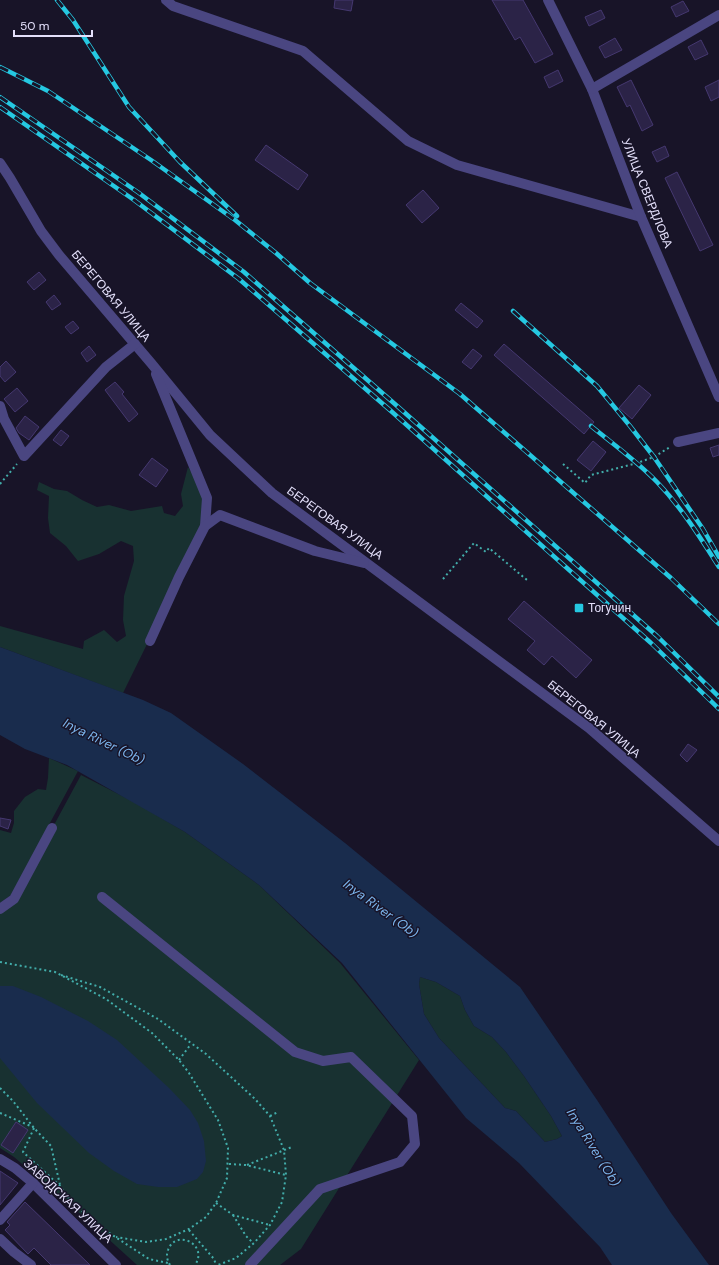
<svg xmlns="http://www.w3.org/2000/svg" width="719" height="1265" font-family="'DM Sans',sans-serif">
	<style>
		.green { fill: #183131 }
		.water { fill: #192c4d; fill-rule: evenodd }
		.building { fill: #2b2347; stroke: #453870 }
		.lines { fill: none; stroke-linecap: round; stroke-linejoin: round }
		.path { stroke: #42adaa; stroke-width: 2; stroke-dasharray: 2 3; stroke-linecap: butt }
		.minor { stroke: #4a4681; stroke-width: 10 }
		.rail-casing { stroke: #25c8e1; stroke-width: 4.5 }
		.rail { stroke: #181428; stroke-width: 3; stroke-dasharray: 9; stroke-linecap: butt }
		.poi-dot { fill: #25c8e1; stroke: #181428; stroke-width: 1.5 }
		.labels { text-anchor: middle; stroke-width: 3; stroke-linejoin: round; paint-order: stroke }
		.street-label { font-size: 12px; fill: #e4e0fb; stroke: #181428 }
		.poi-label { font-size: 12px; fill: #e4e0fb; stroke: #181428; text-anchor: start }
		.water-label { font-size: 13px; font-style: italic; fill: #7cb5ed; stroke: #181428 }
	</style>
	<rect width="100%" height="100%" fill="#181428"/>
	<g class="green">
		<polygon points="188,467 207,498 205,526 123,693 0,647 0,626 83,649 84,641 104,630 117,642 126,636 123,620 124,596 134,561 133,546 121,541 99,554 78,561 66,546 50,533 48,518 49,496 37,490 39,482 54,489 67,491 82,500 97,507 109,505 131,511 162,506 164,513 175,516 183,506 181,494"/>
		<polygon points="49,758 78,771 11,895 0,903 0,830 11,833 14,823 14,811 25,797 38,789 46,790 48,778"/>
		<polygon points="81,775 134,802 185,832 259,885 340,963 419,1060 301,1249 280,1265 137,1265 83,1216 14,1157 0,1148 0,908 14,899"/>
		<polygon points="420,977 436,982 460,996 465,1010 474,1026 492,1037 506,1052 524,1076 551,1116 562,1136 557,1139 545,1142 516,1111 505,1108 439,1038 424,1014 419,984"/>
	</g>
	<g class="water">
		<path d="M0,647L143,700L171,713L243,764L345,843L520,987L597,1100L671,1213L709,1265H612L600,1247L519,1163L466,1118L342,963L259,885L185,832L67,765L25,749L0,735ZM420,977L436,982L460,996L465,1010L474,1026L492,1037L506,1052L524,1076L551,1116L562,1136L557,1139L545,1142L516,1111L505,1108L439,1038L424,1014L419,984Z"/>
		<polygon points="0,986 13,986 41,997 88,1021 117,1040 169,1088 190,1110 198,1123 204,1141 206,1161 203,1172 197,1179 177,1187 158,1187 137,1184 114,1171 89,1153 37,1103 0,1058"/>
	</g>
	<g class="building">
		<polygon points="335,0 353,0 351,11 334,8"/>
		<polygon points="492,0 523,0 553,54 535,63 520,37 515,40"/>
		<polygon points="683,1 689,11 676,17 671,7"/>
		<polygon points="601,10 605,18 589,26 585,17"/>
		<polygon points="615,38 622,50 605,58 599,47"/>
		<polygon points="701,40 708,54 695,60 688,47"/>
		<polygon points="558,70 563,81 549,88 544,77"/>
		<polygon points="631,80 653,125 642,131 630,105 627,107 617,87"/>
		<polygon points="719,80 719,97 711,101 705,87"/>
		<polygon points="266,145 308,175 298,190 255,160"/>
		<polygon points="665,146 669,156 657,162 652,152"/>
		<polygon points="677,172 713,245 700,251 665,178"/>
		<polygon points="423,190 439,208 422,223 406,205"/>
		<polygon points="39,272 46,280 34,290 27,282"/>
		<polygon points="54,295 61,304 52,310 46,302"/>
		<polygon points="461,303 483,321 477,328 455,310"/>
		<polygon points="73,321 79,328 71,334 65,327"/>
		<polygon points="504,344 594,422 584,434 494,355"/>
		<polygon points="89,346 96,355 87,362 81,353"/>
		<polygon points="473,349 482,356 471,369 462,362"/>
		<polygon points="6,361 16,372 5,382 0,376 0,367"/>
		<polygon points="115,382 124,392 122,394 138,414 129,422 105,390"/>
		<polygon points="639,385 651,395 632,419 619,408"/>
		<polygon points="17,388 28,401 15,412 4,399"/>
		<polygon points="25,416 39,427 29,440 19,433 16,428"/>
		<polygon points="61,430 69,436 61,446 53,440"/>
		<polygon points="593,441 606,452 591,471 577,460"/>
		<polygon points="719,445 719,455 713,457 710,448"/>
		<polygon points="152,458 168,470 156,487 139,475"/>
		<polygon points="524,601 592,660 576,678 552,656 544,665 527,650 535,641 508,619"/>
		<polygon points="688,744 697,750 687,762 680,755"/>
		<polygon points="0,818 11,820 8,829 0,826"/>
		<polygon points="16,1122 28,1130 13,1153 1,1145"/>
		<polygon points="0,1171 18,1183 0,1205"/>
		<polygon points="25,1202 90,1265 51,1265 34,1248 28,1254 5,1230 10,1225 7,1222"/>
	</g>
	<g class="lines">
		<g class="path">
			<polyline points="563,464 585,483 591,475 637,463 654,457 670,447"/>
			<polyline points="0,484 17,464"/>
			<polyline points="443,579 474,543 486,552 489,548 527,580"/>
			<polyline points="0,962 55,972 106,999 152,1033 179,1060 189,1073 218,1120 228,1148 227,1178 216,1203 206,1217 189,1229 166,1239 146,1242 116,1237"/>
			<polyline points="61,975 100,987 158,1019 206,1054 255,1099 270,1116 284,1150 286,1175 282,1202 270,1225 254,1243 236,1258 218,1265"/>
			<polyline points="179,1060 191,1044"/>
			<polyline points="0,1088 13,1101 34,1128 51,1146 60,1185"/>
			<polyline points="0,1113 33,1127"/>
			<polyline points="270,1116 278,1112"/>
			<polyline points="34,1128 23,1152 60,1186 70,1200 97,1225 149,1259 168,1263"/>
			<polyline points="229,1164 246,1165 286,1175"/>
			<polyline points="247,1165 292,1147"/>
			<polyline points="216,1203 233,1215 270,1225"/>
			<polyline points="233,1215 246,1236 253,1243"/>
			<polyline points="189,1230 214,1259 216,1265"/>
			<path d="M170,1265C167,1260 166,1255 168,1250C176,1228 209,1245 195,1265"/>
		</g>
		<g class="minor">
			<polyline points="166,0 173,6 303,51 408,141 457,165 641,217"/>
			<polyline points="548,0 592,89 641,217 719,397"/>
			<polyline points="592,89 719,15"/>
			<polyline points="0,163 10,178 41,231 59,255 151,363 210,435 272,493 589,728 719,841"/>
			<polyline points="156,374 207,498 205,526"/>
			<polyline points="0,406 4,419 24,456 106,367 135,344"/>
			<polyline points="678,442 719,433"/>
			<polyline points="150,641 179,577 205,526 220,515 315,551 364,563"/>
			<polyline points="102,897 295,1052 323,1061 351,1057 412,1116 415,1144 400,1162 320,1189 250,1265"/>
			<polyline points="0,909 14,899 52,828"/>
			<polyline points="0,1159 15,1168 33,1183 116,1265"/>
			<polyline points="0,1220 33,1183"/>
			<polyline points="0,1239 14,1252 31,1265"/>
		</g>
		<defs>
			<g id="rail">
				<polyline points="57,0 73,20 129,107 180,162 237,216"/>
				<polyline points="0,67 48,91 151,160 235,220 276,253 310,283 460,394 671,578 719,624"/>
				<polyline points="0,97 139,193 244,272 396,405 657,636 719,697"/>
				<polyline points="0,107 134,200 239,279 391,411 651,643 719,709"/>
				<polyline points="513,311 597,386 630,426 654,457 703,529 719,557"/>
				<path d="M591,426C613,444 637,461 657,482C681,507 700,537 719,567"/>
			</g>
		</defs>
		<use href="#rail" class="rail-casing"/>
		<use href="#rail" class="rail"/>
	</g>
	<rect class="poi-dot" x="574" y="603" width="10" height="10" rx="2"/>
	<g class="labels">
		<g class="street-label">
			<text transform="translate(647 193) rotate(68)" y="4">УЛИЦА СВЕРДЛОВА</text>
			<text transform="translate(111 296) rotate(50)" y="4">БЕРЕГОВАЯ УЛИЦА</text>
			<text transform="translate(335 523) rotate(36)" y="4">БЕРЕГОВАЯ УЛИЦА</text>
			<text transform="translate(594 719) rotate(39)" y="4">БЕРЕГОВАЯ УЛИЦА</text>
			<text transform="translate(68 1201) rotate(43)" y="4">ЗАВОДСКАЯ УЛИЦА</text>
		</g>
		<g class="poi-label">
			<text x="588" y="612">Тогучин</text>
		</g>
		<g class="water-label">
			<text transform="translate(104 741) rotate(26)" y="5">Inya River (Ob)</text>
			<text transform="translate(381 908) rotate(36)" y="5">Inya River (Ob)</text>
			<text transform="translate(594 1147) rotate(58)" y="5">Inya River (Ob)</text>
		</g>
	</g>
	<path d="M14 30v6h78v-6" fill="none" stroke="#e4e0fb" stroke-width="2"/>
	<text x="20" y="30" font-size="12" fill="#e4e0fb" stroke="#181428" stroke-width="3" paint-order="stroke">50 m</text>
</svg>
